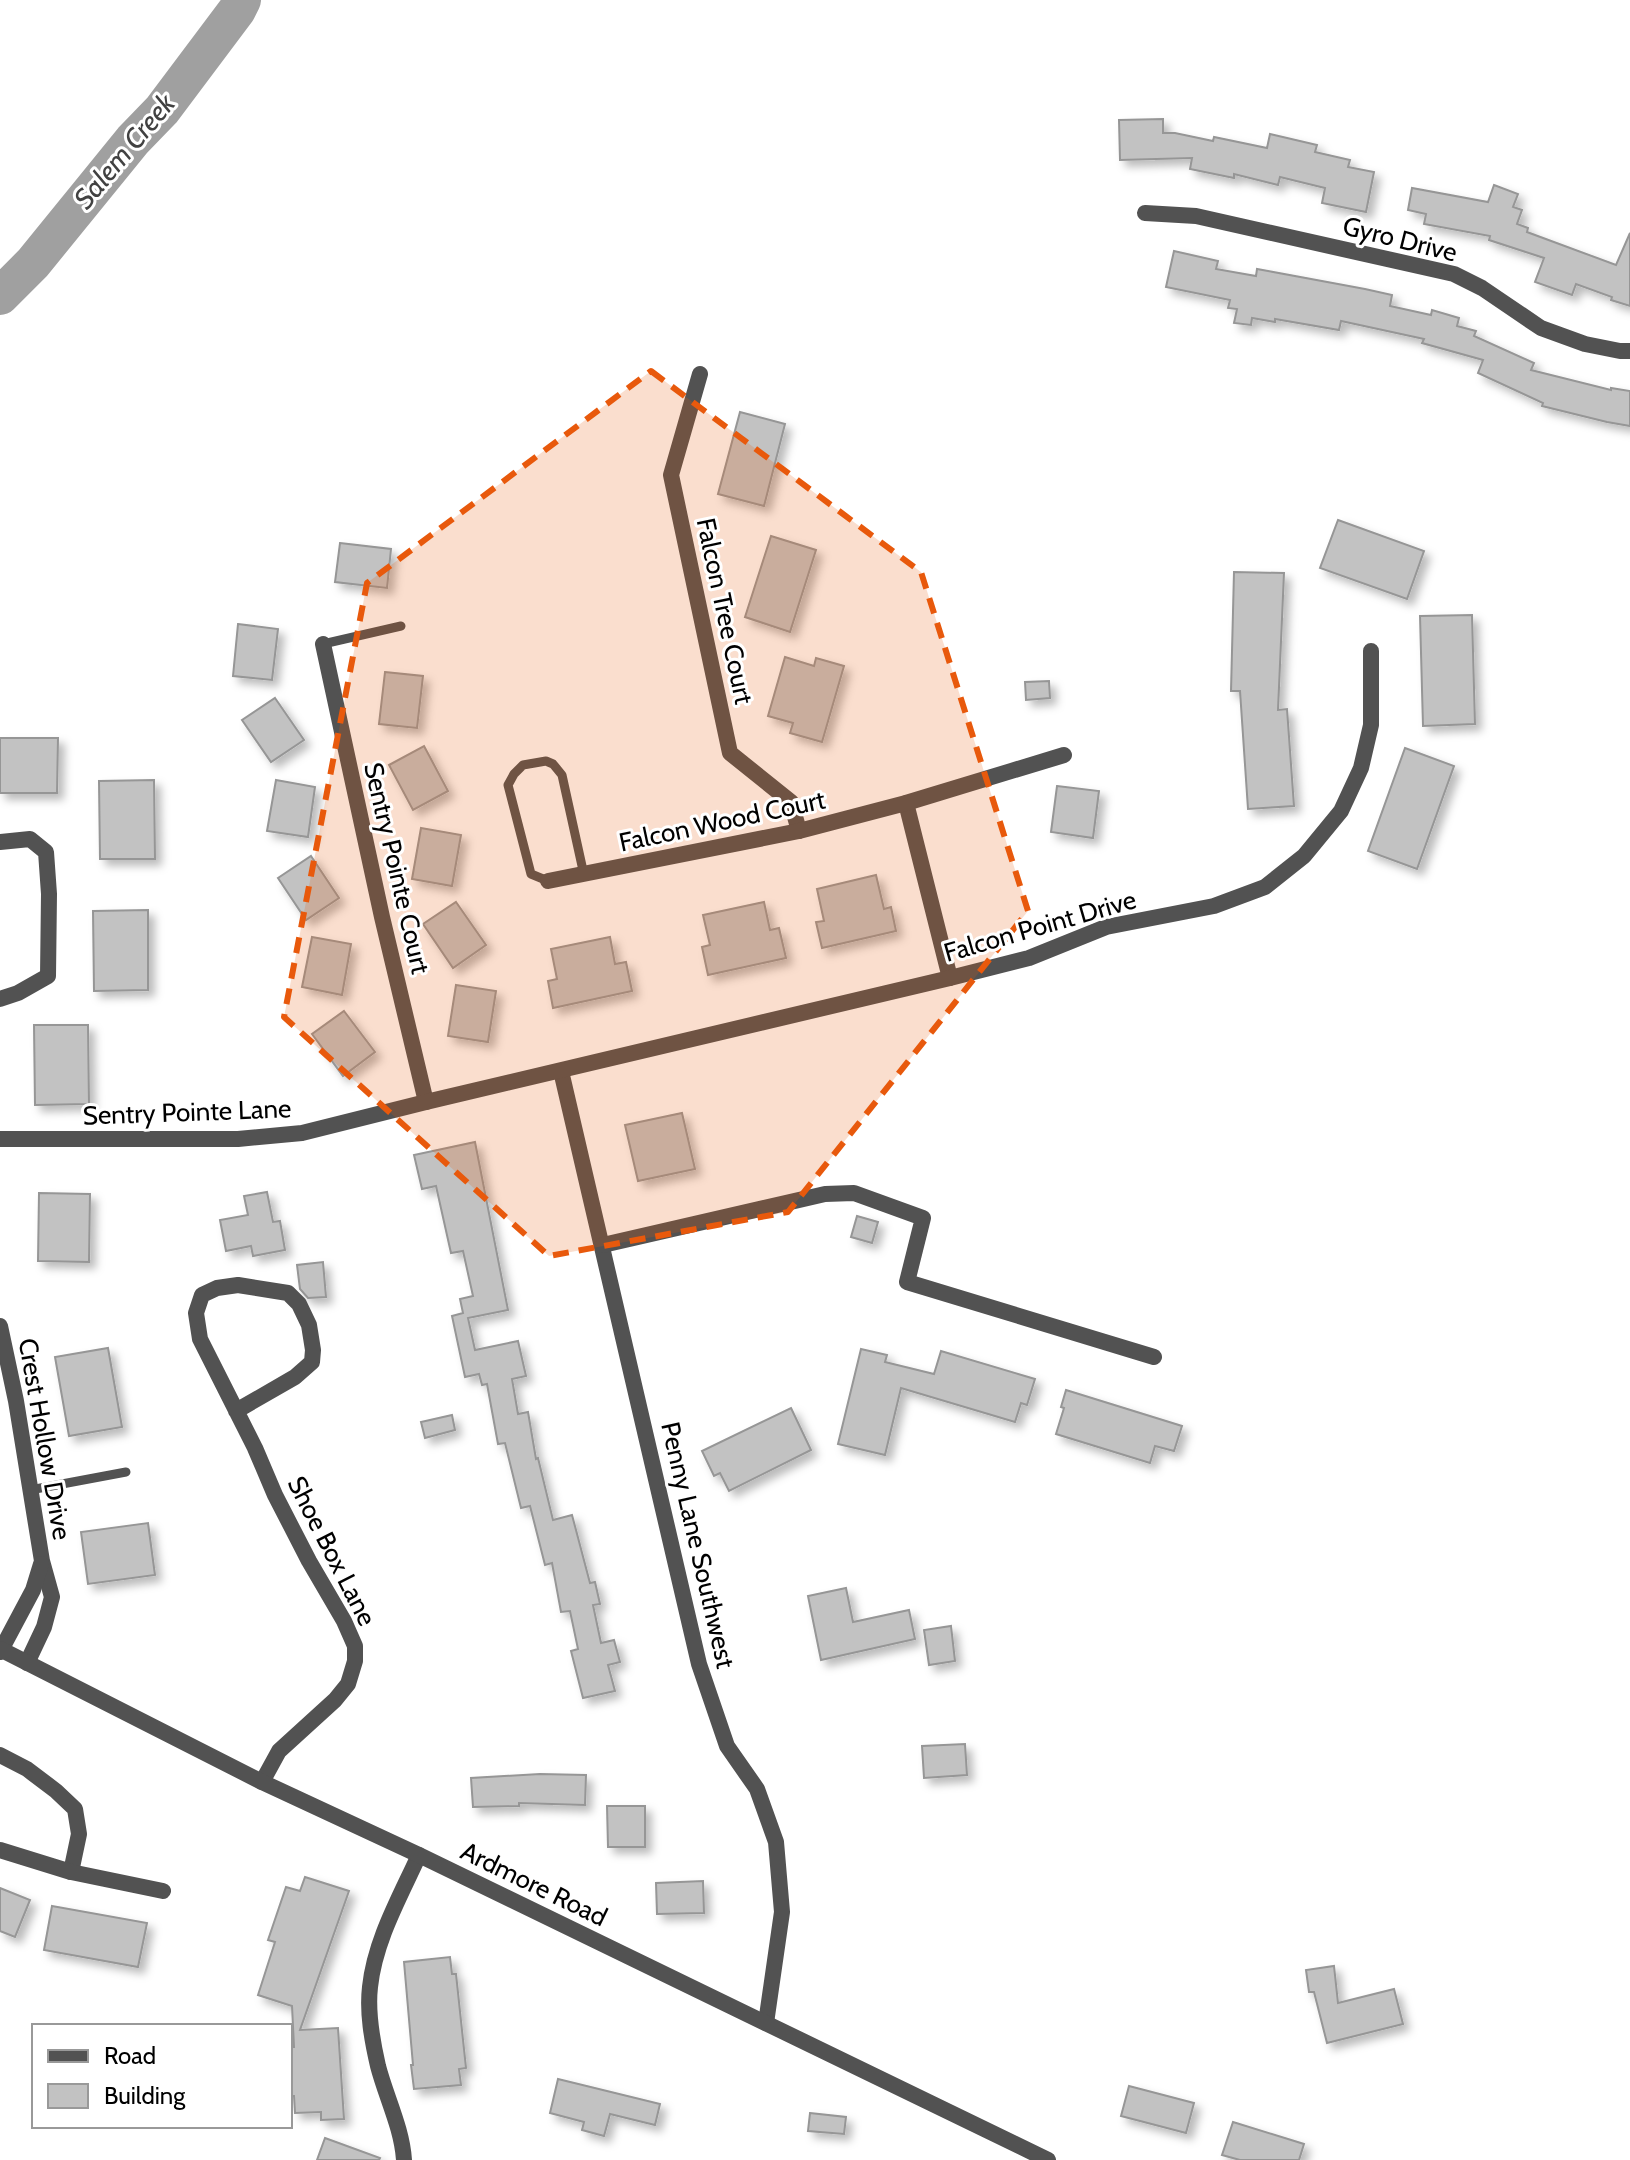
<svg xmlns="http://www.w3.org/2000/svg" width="1630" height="2160" font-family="Cabin,sans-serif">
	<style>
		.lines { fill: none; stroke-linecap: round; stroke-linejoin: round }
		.river { stroke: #a0a0a0; stroke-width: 38 }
		.building { fill: #c2c2c2; stroke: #969696; stroke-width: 2; filter: url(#shadow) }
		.service { stroke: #525252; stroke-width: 9 }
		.minor { stroke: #525252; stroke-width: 16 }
		.tertiary { stroke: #525252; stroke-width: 16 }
		.marked { fill: #e8590c; fill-opacity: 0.2; stroke: #e8590c; stroke-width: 6; stroke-dasharray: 16 10; stroke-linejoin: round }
		.labels { text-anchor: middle; stroke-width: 6; stroke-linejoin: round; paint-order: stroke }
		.street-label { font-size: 26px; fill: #000; stroke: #fff }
		.water-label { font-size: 28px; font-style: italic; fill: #414141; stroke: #fff }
	</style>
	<defs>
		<filter id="shadow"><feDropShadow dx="6" dy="6" stdDeviation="4" flood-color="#0004"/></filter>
	</defs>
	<rect width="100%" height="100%" fill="#fff"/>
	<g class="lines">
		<polyline class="river" points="0,296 33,263 133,140 162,110 237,10 242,0"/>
	</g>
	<g class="building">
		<polygon points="1163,119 1163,133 1175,133 1213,141 1214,137 1267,148 1270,134 1317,145 1315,152 1350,160 1348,167 1374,172 1366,212 1322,203 1325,188 1280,177 1278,185 1234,174 1234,178 1190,169 1192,158 1120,160 1119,120"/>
		<polygon points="1494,185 1518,194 1513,207 1522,210 1517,224 1528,228 1527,232 1616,265 1630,233 1630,306 1611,300 1612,297 1576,284 1572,295 1535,282 1544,258 1489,240 1490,236 1424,224 1426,214 1408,210 1412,188 1488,202"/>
		<polygon points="1174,251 1218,261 1216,269 1256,276 1257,269 1365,289 1392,295 1390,306 1431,315 1432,310 1459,318 1457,326 1476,331 1474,336 1534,363 1531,370 1611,390 1611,388 1630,391 1630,426 1607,422 1542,406 1543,403 1478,373 1483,360 1422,343 1424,339 1341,321 1339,330 1275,319 1275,322 1252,318 1251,325 1234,323 1237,309 1228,308 1230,300 1166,287"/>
		<polygon points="740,412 785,424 764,506 718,494"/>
		<polygon points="1338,520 1424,551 1407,599 1320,568"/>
		<polygon points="771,536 816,550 790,632 745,617"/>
		<polygon points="340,543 391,549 387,588 335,582"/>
		<polygon points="1234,572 1284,573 1278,710 1287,709 1294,806 1248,809 1240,691 1231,691"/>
		<polygon points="1472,615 1475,724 1423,726 1420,616"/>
		<polygon points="238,624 278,629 272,680 233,676"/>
		<polygon points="785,657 814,666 816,658 844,666 822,742 790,733 793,723 768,716"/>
		<polygon points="385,672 423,676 417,728 379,724"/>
		<polygon points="1049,681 1050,698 1026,700 1025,682"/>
		<polygon points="275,698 304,740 271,762 242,720"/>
		<polygon points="0,738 58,738 57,793 0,793"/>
		<polygon points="424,746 448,791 413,810 389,765"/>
		<polygon points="1405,748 1454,766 1417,869 1368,851"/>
		<polygon points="154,780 155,859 100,859 99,781"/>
		<polygon points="276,780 315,787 308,837 267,831"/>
		<polygon points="1057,786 1099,791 1093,838 1051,832"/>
		<polygon points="421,828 461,835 452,886 412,879"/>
		<polygon points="311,856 339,898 306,920 278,878"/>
		<polygon points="876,875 884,909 891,907 896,931 822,948 816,922 824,921 817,889"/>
		<polygon points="456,902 486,945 453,968 423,924"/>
		<polygon points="764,902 770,930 779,928 786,958 708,975 702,947 710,945 703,915"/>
		<polygon points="148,910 148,990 94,991 93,911"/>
		<polygon points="312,937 351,944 342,995 302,987"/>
		<polygon points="610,937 615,964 626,962 632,991 553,1008 548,981 557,979 551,949"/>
		<polygon points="456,985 496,991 488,1042 448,1036"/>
		<polygon points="344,1011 375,1052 343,1076 312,1034"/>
		<polygon points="34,1025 88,1025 89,1104 35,1105"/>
		<polygon points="682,1113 695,1169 638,1181 625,1125"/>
		<polygon points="475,1142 508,1310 468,1318 475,1350 518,1341 526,1376 512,1379 518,1414 528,1412 536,1459 538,1458 553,1520 572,1515 590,1583 595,1582 600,1604 593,1605 601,1643 614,1640 620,1662 608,1665 615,1691 583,1698 571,1651 578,1649 570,1611 561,1612 552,1563 545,1565 530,1506 521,1508 505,1443 498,1444 487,1384 482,1385 479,1374 465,1377 452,1316 463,1313 460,1299 473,1296 463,1251 451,1253 436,1186 422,1189 414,1155"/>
		<polygon points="267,1192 273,1222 280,1221 285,1250 253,1256 251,1246 226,1251 220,1220 248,1215 244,1196"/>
		<polygon points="39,1193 90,1194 89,1262 38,1261"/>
		<polygon points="857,1216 878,1222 872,1243 851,1237"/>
		<polygon points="323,1262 326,1297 308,1298 300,1289 297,1265"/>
		<polygon points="108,1348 122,1427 69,1436 55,1357"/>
		<polygon points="861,1349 887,1355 885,1362 934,1374 941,1351 1035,1379 1027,1405 1021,1403 1015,1422 901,1388 885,1455 838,1444"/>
		<polygon points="1066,1390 1182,1426 1174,1451 1155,1446 1150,1463 1056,1434 1064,1408 1061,1407"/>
		<polygon points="791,1408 811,1450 729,1491 720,1473 714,1476 702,1451"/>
		<polygon points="452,1415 455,1430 425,1438 421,1422"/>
		<polygon points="148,1523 155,1575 88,1584 81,1532"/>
		<polygon points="846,1588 853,1622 909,1610 915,1639 821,1660 808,1596"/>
		<polygon points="951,1626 955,1661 929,1665 924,1630"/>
		<polygon points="965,1744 967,1775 924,1778 922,1746"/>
		<polygon points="540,1774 586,1775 585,1805 519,1803 519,1806 473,1807 471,1778"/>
		<polygon points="607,1806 645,1806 645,1847 608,1847"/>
		<polygon points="305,1877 349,1891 300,2030 338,2028 344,2119 321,2120 321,2112 295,2113 294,2096 292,2096 290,2059 290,2047 294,2047 292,2006 258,1995 275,1942 268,1940 286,1887 300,1891"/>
		<polygon points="703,1881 704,1913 657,1914 656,1883"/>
		<polygon points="0,1888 30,1900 15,1937 0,1931"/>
		<polygon points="52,1906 147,1923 138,1967 44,1950"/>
		<polygon points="450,1957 452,1974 456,1974 466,2068 459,2069 461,2085 414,2089 411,2065 413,2065 404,1962"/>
		<polygon points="1334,1966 1338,2003 1394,1989 1403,2024 1327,2043 1314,1992 1309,1992 1306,1970"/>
		<polygon points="558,2079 660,2104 655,2125 610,2114 604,2136 582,2130 584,2122 550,2113"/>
		<polygon points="1129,2086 1194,2103 1186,2133 1121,2116"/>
		<polygon points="810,2113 846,2117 844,2134 808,2131"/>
		<polygon points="1233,2122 1304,2144 1299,2160 1240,2160 1222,2155"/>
		<polygon points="325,2138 380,2158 379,2160 317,2160"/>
	</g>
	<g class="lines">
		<g class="service">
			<polyline points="323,644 401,626"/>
			<polyline points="548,881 531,874 508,785 514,774 523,765 546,761 553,764 562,775 584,875"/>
			<polyline points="30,1490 126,1472"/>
		</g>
		<g class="minor">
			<polyline points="1145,213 1196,216 1454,274 1482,288 1541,328 1585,344 1620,351 1630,351"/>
			<polyline points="700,374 671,475 730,753 791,802 799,831"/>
			<polyline points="323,644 382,917 426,1102"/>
			<polyline points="906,803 950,978"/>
			<polyline points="0,842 30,839 46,852 49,894 48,976 18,993 0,999"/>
			<polyline points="548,881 799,831 906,803 1064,755"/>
			<polyline points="561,1071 699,1664 727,1746 757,1789 776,1842 782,1912 766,2023"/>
			<polyline points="0,1139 238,1139 302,1133 426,1102 950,978 1029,958 1106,927 1214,906 1265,887 1304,856 1341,811 1361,768 1371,725 1371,651"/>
			<polyline points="603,1245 825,1194 854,1193 923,1218 907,1282 1154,1357"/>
			<polyline points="0,1326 16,1401 42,1561 52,1597 44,1627 27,1663"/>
			<polyline points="236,1411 295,1377 312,1362 313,1350 309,1325 299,1304 288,1293 238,1285 217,1288 202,1295 196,1313 200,1339 255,1448 275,1495 309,1561 344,1621 355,1646 355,1661 348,1684 335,1700 279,1751 262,1782"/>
			<polyline points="0,1652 33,1590 41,1564"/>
			<polyline points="0,1755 27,1769 56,1791 75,1809 79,1834 71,1872"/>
			<polyline points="0,1850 71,1872 163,1891"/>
			<path d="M404,2160C402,2128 386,2097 378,2066C372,2040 367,2013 370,1987C375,1940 400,1897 419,1855"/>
		</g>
		<polyline class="tertiary" points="0,1649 262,1782 419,1855 1048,2160"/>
	</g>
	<path class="marked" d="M651,371L921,572L1028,911L788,1212L549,1256L284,1017L367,583Z"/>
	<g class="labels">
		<g class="street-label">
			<text transform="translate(1400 239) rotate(14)" y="9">Gyro Drive</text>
			<text transform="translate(725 611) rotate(78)" y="9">Falcon Tree Court</text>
			<text transform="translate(722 821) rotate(-12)" y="9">Falcon Wood Court</text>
			<text transform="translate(397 868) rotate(77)" y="9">Sentry Pointe Court</text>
			<text transform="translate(1040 926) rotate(-16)" y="9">Falcon Point Drive</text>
			<text transform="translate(187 1112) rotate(-2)" y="9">Sentry Pointe Lane</text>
			<text transform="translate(45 1439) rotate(80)" y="9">Crest Hollow Drive</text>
			<text transform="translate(698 1545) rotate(77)" y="9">Penny Lane Southwest</text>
			<text transform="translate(332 1551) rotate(63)" y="9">Shoe Box Lane</text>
			<text transform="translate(534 1884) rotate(26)" y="9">Ardmore Road</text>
		</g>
		<g class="water-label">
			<text transform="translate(124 151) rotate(-50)" y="10">Salem Creek</text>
		</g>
	</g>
	<rect x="32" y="2024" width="260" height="104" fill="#ffffff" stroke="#999999" stroke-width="2"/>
	<rect x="48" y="2050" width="40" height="12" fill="#525252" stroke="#999999" stroke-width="2"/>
	<text x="104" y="2064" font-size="24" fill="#000000">Road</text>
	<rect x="48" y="2084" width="40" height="24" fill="#c2c2c2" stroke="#999999" stroke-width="2"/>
	<text x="104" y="2104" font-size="24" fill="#000000">Building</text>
</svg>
